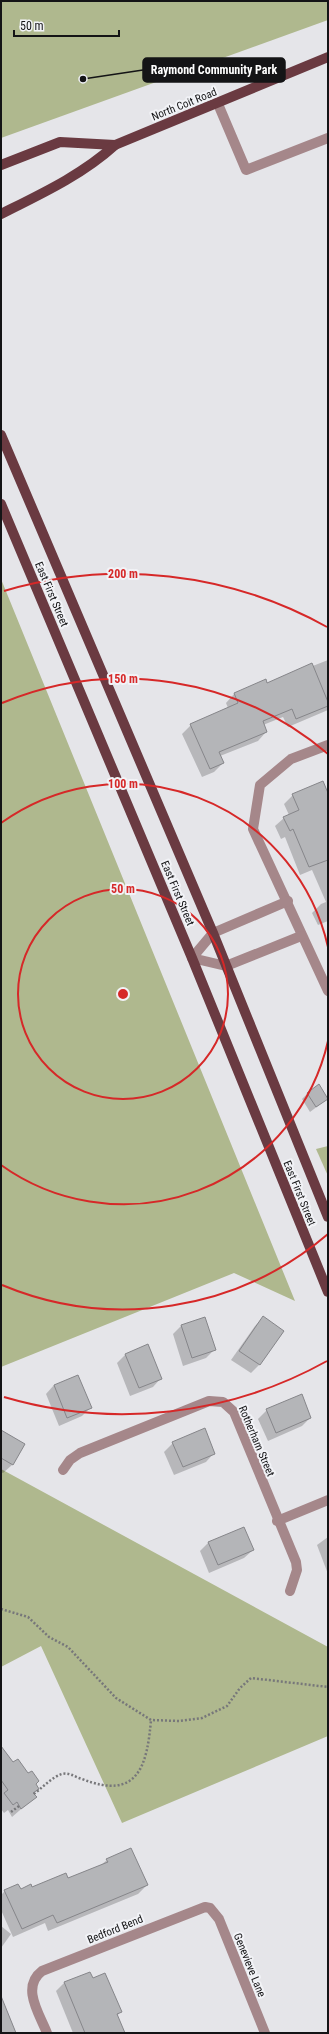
<svg xmlns="http://www.w3.org/2000/svg" width="329" height="2034" font-family="'Roboto Condensed',sans-serif">
	<style>
		.green { fill: #afb88e }
		.shadow { fill: #0003 }
		.building { fill: #b4b5b8; stroke: #86868a }
		.lines { fill: none; stroke-linecap: round; stroke-linejoin: round }
		.path { stroke: #77777a; stroke-width: 2.5; stroke-dasharray: 2 2; stroke-linecap: butt }
		.minor { stroke: #a5878a; stroke-width: 10 }
		.major { stroke: #6a3a41; stroke-width: 10 }
		.ring { fill: none; stroke: #d62828; stroke-width: 2 }
		.labels { text-anchor: middle; stroke-width: 4; stroke-linejoin: round; paint-order: stroke }
		.street-label { font-size: 11px; fill: #141416; stroke: #f2f3f7 }
		.centre { fill: #d62828; stroke: #f2f3f7; stroke-width: 2 }
		.ring-label { font-size: 12px; text-anchor: middle; font-weight: bold; fill: #d62828; stroke: #f2f3f7; stroke-width: 4; stroke-linejoin: round; paint-order: stroke }
		.leader { fill: none; stroke: #141416; stroke-width: 1.5 }
		.callout-dot { fill: #141416; stroke: #f2f3f7; stroke-width: 1.5 }
		.callout { fill: #141416; stroke: #141416; stroke-width: 1.5 }
		.callout-label { font-size: 12px; text-anchor: middle; font-weight: bold; fill: #fff }
	</style>
	<rect width="100%" height="100%" fill="#e5e5e9"/>
	<g class="green">
		<polygon points="1,1 328,1 328,20 1,138"/>
		<polygon points="1,579 295,1301 234,1273 1,1367"/>
		<polygon points="328,1146 328,1176 316,1149"/>
		<polygon points="1,1469 328,1647 328,1736 122,1823 41,1646 1,1667"/>
	</g>
	<g class="shadow">
		<polygon points="328,660 328,710 288,727 283,717 263,725 266,732 258,741 220,756 223,763 214,772 202,777 182,734 191,725 228,708 226,703 234,694 265,681 267,684"/>
		<polygon points="293,795 328,795 328,921 318,925 312,913 321,904 326,902 312,870 300,875 285,837 281,839 275,826 284,818 289,815 284,804"/>
		<polygon points="308,1093 327,1099 310,1112 302,1099"/>
		<polygon points="204,1318 215,1349 206,1358 183,1366 173,1334 181,1326"/>
		<polygon points="263,1318 283,1331 259,1365 251,1373 231,1360 255,1326"/>
		<polygon points="148,1345 161,1378 153,1387 130,1396 117,1363 125,1355"/>
		<polygon points="54,1385 91,1407 82,1416 59,1426 46,1394"/>
		<polygon points="267,1410 310,1418 302,1426 268,1441 258,1419"/>
		<polygon points="1,1431 24,1445 12,1465 3,1473 1,1472"/>
		<polygon points="173,1443 214,1453 206,1462 174,1475 164,1452"/>
		<polygon points="328,1537 328,1574 317,1545"/>
		<polygon points="208,1543 253,1550 244,1558 209,1573 200,1551"/>
		<polygon points="1,1748 13,1764 38,1788 33,1794 35,1797 12,1817 8,1810 4,1813 1,1809"/>
		<polygon points="107,1860 147,1885 138,1894 48,1931 45,1923 13,1937 1,1910 1,1895 5,1891 32,1888 67,1879 101,1865"/>
		<polygon points="1,1926 11,1934 1,1948"/>
		<polygon points="92,1979 121,2011 117,2016 124,2033 73,2033 56,1991 64,1983"/>
	</g>
	<g class="building">
		<polygon points="312,663 328,702 328,706 296,719 292,709 263,721 267,732 219,752 224,763 210,769 190,724 238,703 234,693 266,679 267,683"/>
		<polygon points="323,781 328,793 328,860 309,867 293,829 290,831 283,817 299,810 292,794"/>
		<polygon points="319,1084 328,1099 316,1107 307,1093"/>
		<polygon points="263,1316 284,1331 260,1365 239,1351"/>
		<polygon points="205,1317 216,1350 192,1358 181,1325"/>
		<polygon points="148,1344 162,1379 139,1388 125,1354"/>
		<polygon points="78,1375 92,1408 67,1418 54,1385"/>
		<polygon points="302,1394 311,1418 276,1433 266,1409"/>
		<polygon points="205,1428 215,1454 183,1467 172,1442"/>
		<polygon points="1,1430 25,1444 13,1465 1,1458"/>
		<polygon points="244,1527 254,1550 218,1565 208,1542"/>
		<polygon points="1,1746 13,1762 18,1759 28,1773 32,1771 39,1781 36,1784 39,1789 33,1793 37,1797 21,1809 17,1802 13,1805 4,1793 8,1790 1,1780"/>
		<polygon points="131,1848 148,1885 57,1923 53,1915 22,1929 4,1890 18,1884 21,1889 31,1884 32,1887 66,1873 68,1878 108,1862 106,1859"/>
		<polygon points="90,1972 93,1978 105,1973 122,2012 117,2014 125,2033 85,2033 64,1982"/>
		<polygon points="1,1996 16,2033 1,2033"/>
	</g>
	<g class="lines">
		<g class="path">
			<polyline points="1,1609 28,1617 49,1637 68,1647 116,1698 151,1720 179,1721 202,1718 227,1706 240,1688 251,1678 328,1687"/>
			<path d="M34,1794C42,1788 52,1777 62,1774C69,1772 75,1777 82,1779C138,1801 147,1766 151,1720"/>
			<polyline points="11,1812 19,1806"/>
		</g>
		<g class="minor">
			<polyline points="218,104 246,170 328,138"/>
			<polyline points="328,745 291,759 260,785 253,829 328,991"/>
			<polyline points="288,901 213,933 192,958 226,966 301,936"/>
			<polyline points="63,1470 70,1460 80,1453 209,1401 223,1402 234,1412 296,1562 297,1570 290,1591"/>
			<polyline points="277,1521 328,1500"/>
			<path d="M47,2033C39,2013 21,1987 42,1971L205,1907L210,1908L219,1919L265,2033"/>
		</g>
		<g class="major">
			<polyline points="1,165 60,142 115,145"/>
			<path d="M1,214C41,194 82,175 115,145L328,57"/>
			<polyline points="1,435 213,933 328,1217"/>
			<polyline points="1,504 192,958 328,1292"/>
		</g>
	</g>
	<g class="ring">
		<circle cx="123" cy="994" r="105"/>
		<path d="M328 1041A210 210 0 0 1 1 1165M1 823A210 210 0 0 1 328 947"/>
		<path d="M328 1234A315 315 0 0 1 2 1285M2 703A315 315 0 0 1 328 754"/>
		<path d="M327 1361A420 420 0 0 1 4 1397M4 591A420 420 0 0 1 327 627"/>
	</g>
	<g class="labels">
		<g class="street-label">
			<text transform="translate(184 104) rotate(-22)" y="4">North Coit Road</text>
			<text transform="translate(52 594) rotate(67)" y="4">East First Street</text>
			<text transform="translate(178 893) rotate(67)" y="4">East First Street</text>
			<text transform="translate(300 1193) rotate(68)" y="4">East First Street</text>
			<text transform="translate(257 1441) rotate(67)" y="4">Rotherham Street</text>
			<text transform="translate(115 1929) rotate(-22)" y="4">Bedford Bend</text>
			<text transform="translate(250 1965) rotate(68)" y="4">Genevieve Lane</text>
		</g>
	</g>
	<circle cx="123" cy="994" r="6" class="centre"/>
	<g class="ring-label">
		<text x="123" y="578">200 m</text>
		<text x="123" y="683">150 m</text>
		<text x="123" y="788">100 m</text>
		<text x="123" y="893">50 m</text>
	</g>
	<path class="leader" d="M83 79L143 70"/>
	<circle class="callout-dot" cx="83" cy="79" r="4"/>
	<rect class="callout" x="143" y="58" width="142" height="24" rx="4"/>
	<g class="callout-label">
		<text x="214" y="74">Raymond Community Park</text>
	</g>
	<rect width="329" height="2034" fill="none" stroke="#141416" stroke-width="4"/>
	<path d="M14 30v6h105v-6" fill="none" stroke="#141416" stroke-width="2"/>
	<text x="20" y="30" font-size="12" fill="#141416" stroke="#f2f3f7" stroke-width="3" paint-order="stroke">50 m</text>
</svg>
